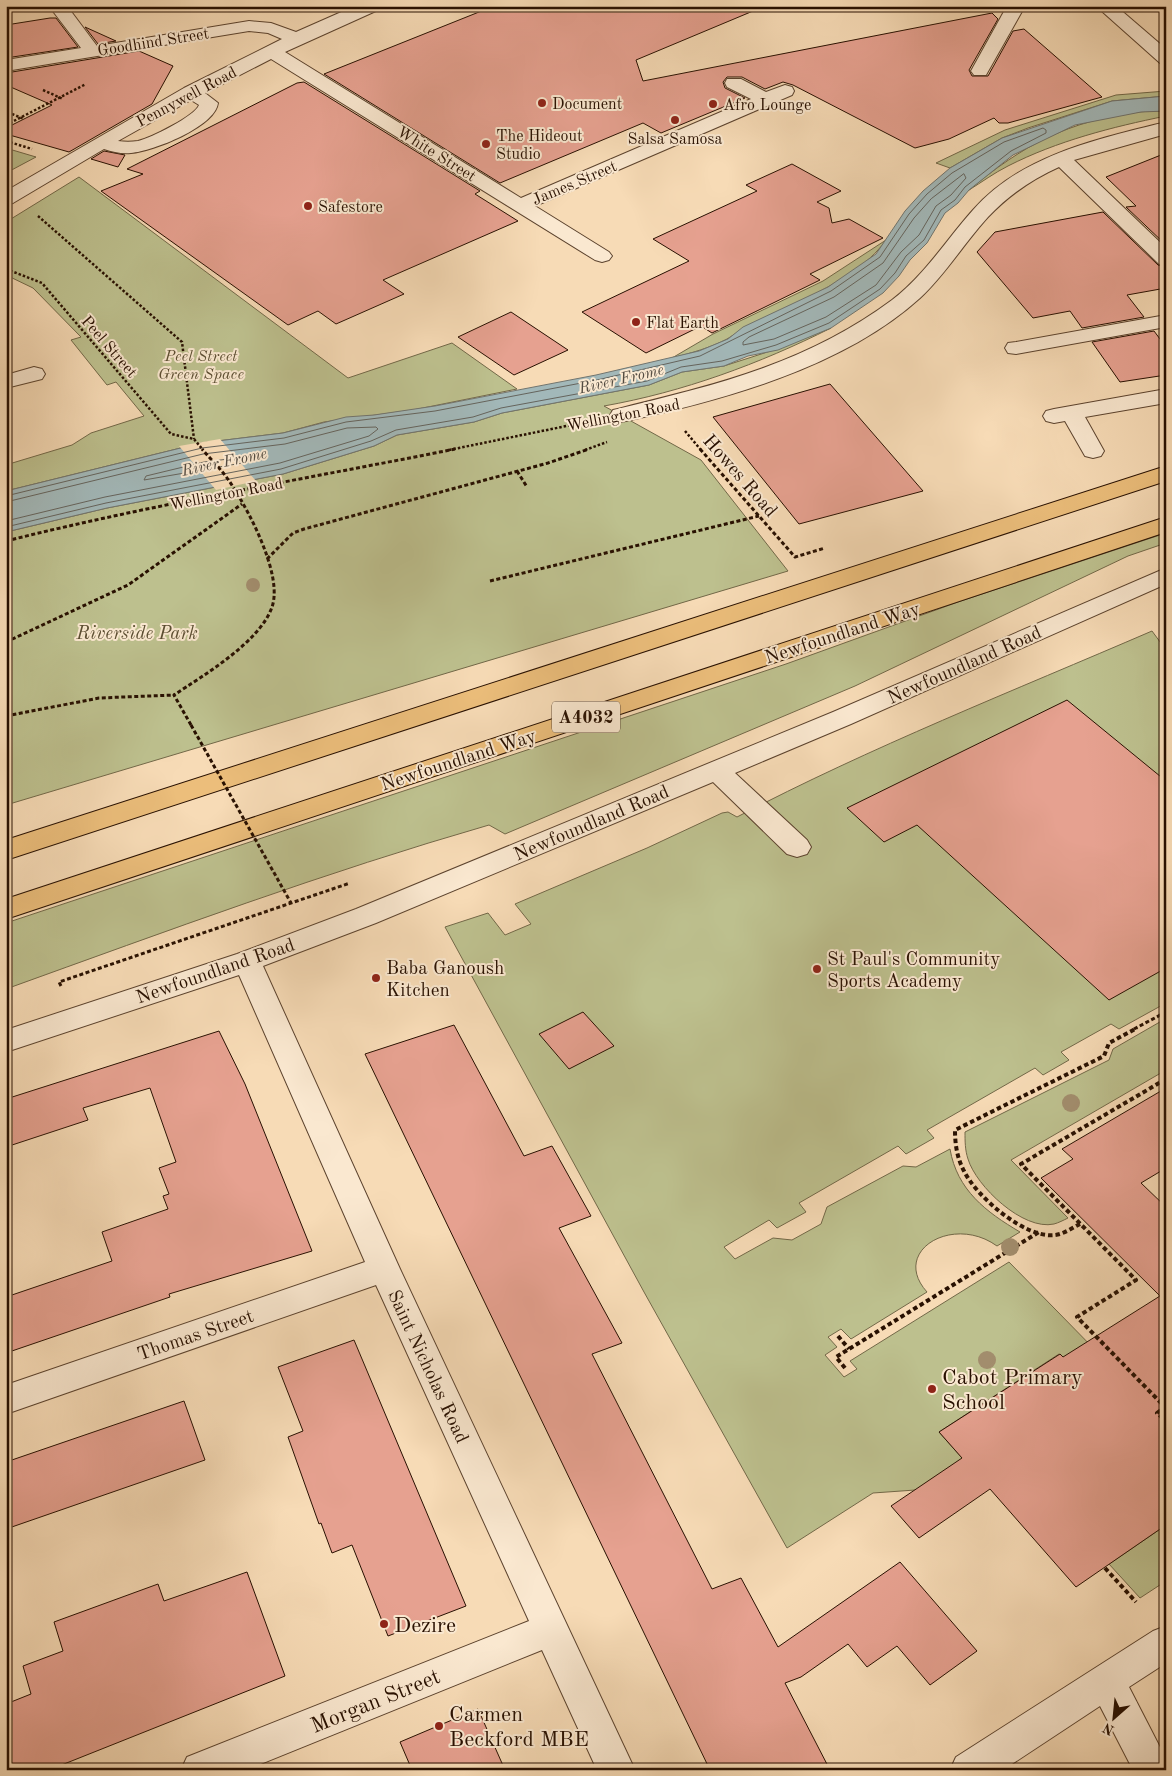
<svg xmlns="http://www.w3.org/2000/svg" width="1172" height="1776" font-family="'Old Standard TT',serif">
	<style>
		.green { fill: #bdc08e; stroke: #726848 }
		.water { fill: #a2b8b9; stroke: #71756f }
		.pier { fill: #f7dbb6 }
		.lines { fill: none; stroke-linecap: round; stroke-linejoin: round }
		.shore { stroke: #65645d; stroke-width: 1 }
		.building { fill: #e6a190; stroke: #281001 }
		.minor-casing { stroke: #5c432e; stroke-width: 2 }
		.highway-casing { stroke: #281001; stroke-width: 2 }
		.path-far2 { stroke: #281001; stroke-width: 2.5; stroke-dasharray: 2.5 2; stroke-linecap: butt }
		.path-far1 { stroke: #281001; stroke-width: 3; stroke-dasharray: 4 2.5; stroke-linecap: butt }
		.path { stroke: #281001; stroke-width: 4; stroke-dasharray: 4.5 3; stroke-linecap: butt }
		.minor { fill: #fae8d0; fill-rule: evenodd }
		.highway { fill: #ecbe7b; fill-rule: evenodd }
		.path-bridge { stroke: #281001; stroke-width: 3; stroke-dasharray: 4 2.5; stroke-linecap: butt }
		.tree { fill: #a28d6d }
		.poi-dot { fill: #8f2418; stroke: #fae8d0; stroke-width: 2 }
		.labels { text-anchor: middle; stroke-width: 4; stroke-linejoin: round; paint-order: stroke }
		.far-street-label { font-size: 16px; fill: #281001; stroke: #fae8d0 }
		.far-poi-label { font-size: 16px; fill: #281001; stroke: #fae8d0; text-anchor: start }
		.far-park-label { font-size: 16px; font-style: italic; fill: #5c4e32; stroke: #fae8d0 }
		.far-water-label { font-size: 16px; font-style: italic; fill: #534b41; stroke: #fae8d0 }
		.shield { fill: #fae8d0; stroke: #67513f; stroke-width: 1 }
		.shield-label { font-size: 18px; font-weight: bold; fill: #281001 }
		.street-label { font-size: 19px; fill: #281001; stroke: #fae8d0 }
		.park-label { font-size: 19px; font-style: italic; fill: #5c4e32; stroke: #fae8d0 }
		.poi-label { font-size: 19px; fill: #281001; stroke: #fae8d0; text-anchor: start }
		.near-poi-label { font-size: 22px; fill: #281001; stroke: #fae8d0; text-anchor: start }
		.near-street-label { font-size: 22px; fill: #281001; stroke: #fae8d0 }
	</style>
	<rect width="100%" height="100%" fill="#f7dbb6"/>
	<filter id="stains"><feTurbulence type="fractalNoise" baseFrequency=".004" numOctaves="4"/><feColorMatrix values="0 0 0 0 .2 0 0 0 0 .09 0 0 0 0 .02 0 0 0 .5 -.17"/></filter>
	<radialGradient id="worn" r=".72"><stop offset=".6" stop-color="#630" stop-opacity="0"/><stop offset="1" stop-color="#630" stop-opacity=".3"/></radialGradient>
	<g class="green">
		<polygon points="1166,91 1166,96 1112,101 1028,128 1002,138 950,168 936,163 1005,130 1116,95"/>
		<path d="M1166,111V116C1112,127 1057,141 1008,166C994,173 982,182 969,190C1023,145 1068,121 1139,112C1148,111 1157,111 1166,111Z"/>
		<polygon points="9,149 36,157 6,173 6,150"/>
		<polygon points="79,177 348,378 452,343 517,389 413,410 324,422 283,433 201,443 6,491 6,462 9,464 72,445 91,433 144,416 116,382 107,385 71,340 81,337 33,288 6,275 6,222"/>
		<path d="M886,240C860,278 797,302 757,321C746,326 737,333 727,339C710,348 691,353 672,358L713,334L823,281Z"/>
		<path d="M831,328C759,364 683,392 604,406L701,460L788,571L6,805V532L107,508L283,474L374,446L397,435L474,422L502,413L649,385L682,372L724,366L783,347Z"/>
		<path d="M1166,533V543L1128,556L855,686L505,834L489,825C326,872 167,931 6,989V923L786,664L958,602Z"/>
		<path d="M1152,631L1166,650V1003L1119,1029L1111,1024L1061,1052L1069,1060L1043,1075L1035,1068L927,1130L934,1138L906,1154L898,1146L799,1203L806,1212L777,1228L769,1220L724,1247L735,1259L773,1238L792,1240L821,1224L827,1207L903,1166L916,1167L950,1149C957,1190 986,1212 1020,1232L997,1246C953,1214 890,1251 927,1292L851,1339L841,1329L828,1337L837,1347L825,1355L844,1377L857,1369L850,1361L1009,1262L1146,1402L1108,1404L1059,1354L939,1432L986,1485L873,1493L787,1548L644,1292L445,927L488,913L505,935L531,924L515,904L647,848L722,813L728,812L737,817C871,747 1013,691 1152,631Z"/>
		<path d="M1165,1019L1166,1070L1011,1160L1068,1218C1064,1220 1058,1223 1054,1224C1023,1231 976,1186 968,1159C965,1150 965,1141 965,1132L1109,1060L1113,1049Z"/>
		<polygon points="1166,1525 1166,1581 1140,1598 1109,1564"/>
	</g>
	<polygon class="water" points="1166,96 1166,111 1141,112 1075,125 1013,155 969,190 958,203 945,213 927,243 910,260 899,276 883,293 831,328 778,350 748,356 724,366 682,372 649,385 502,413 474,422 397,435 374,446 283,474 107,508 6,532 6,491 201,443 283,433 346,417 374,415 435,406 596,375 699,351 728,339 743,327 828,287 876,254 905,211 923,191 950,168 1002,138 1112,101"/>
	<polygon class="pier" points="220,439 256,481 216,490 179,446"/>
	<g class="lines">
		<g class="shore">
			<polygon points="964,174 966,178 951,195 936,206 919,235 901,252 876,285 826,317 774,339 743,345 743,342 749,337 834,297 883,263 914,218 931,199"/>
			<polygon points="248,457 250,459 248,462 144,480 146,476 204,462"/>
			<polyline points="6,496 202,448 284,438 346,422 435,411 597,380 700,356 831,291 880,257 909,214 927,194 952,173 1004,142 1043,128 1046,130 1046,133 1011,151 965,187 955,200 941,210 924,240 906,256 895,273 880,289 829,323 776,345 722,361 681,367 647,381 501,408 473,417 396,430 371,441 281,469 106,503 6,527"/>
			<polyline points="6,502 203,454 285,444 347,428 376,427 378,429 369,436 280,463 105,497 6,521"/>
		</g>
	</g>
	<g class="building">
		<polygon points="494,6 765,6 636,60 643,81 992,13 998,19 969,70 972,76 988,76 1013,31 1024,29 1102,97 1008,123 999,123 994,118 949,139 915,148 793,85 783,82 765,89 742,77 727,77 723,82 725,88 745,98 661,133 643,123 500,183 324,74"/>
		<polygon points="50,18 56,18 78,47 6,58 6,25"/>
		<polygon points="85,27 116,41 98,44"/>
		<polygon points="139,51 173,66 152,104 69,152 6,134 6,128 52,105 6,85 6,73"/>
		<polygon points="304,82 480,191 475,194 518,221 383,280 404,294 336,324 318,311 288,325 101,191 143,174 127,169 297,83"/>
		<polygon points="104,151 125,155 118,167 91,159"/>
		<polygon points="1166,153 1166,245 1126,207 1136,206 1106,177"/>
		<polygon points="792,164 841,191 817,202 829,208 832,223 849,219 883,238 810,274 820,280 712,333 701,326 646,353 582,312 689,261 653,239 757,191 746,185"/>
		<polygon points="1103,212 1158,265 1166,268 1166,288 1127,295 1144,317 1082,328 1070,311 1033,318 977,252 995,232"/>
		<polygon points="511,312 568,350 514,375 458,337"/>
		<polygon points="1154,331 1166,347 1166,375 1120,382 1092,342"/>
		<polygon points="830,384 923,491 799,524 713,417"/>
		<polygon points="1067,700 1166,781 1166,968 1109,1000 917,825 884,842 847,808"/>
		<polygon points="583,1012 614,1046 569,1069 539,1034"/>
		<polygon points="454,1025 524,1156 552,1146 591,1216 559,1228 622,1343 592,1354 712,1589 741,1578 778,1647 900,1562 977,1651 930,1685 897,1646 867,1667 848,1644 801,1677 785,1683 830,1770 710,1770 365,1054"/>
		<polygon points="219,1031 245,1084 312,1251 169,1294 170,1297 6,1353 6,1297 112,1261 102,1232 168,1209 163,1196 169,1194 159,1168 176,1162 150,1088 83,1108 88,1120 6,1147 6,1099"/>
		<polygon points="1166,1088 1166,1168 1141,1183 1166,1207 1166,1525 1076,1587 990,1489 919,1538 891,1506 962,1458 939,1432 1060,1354 1063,1357 1160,1296 1041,1178 1073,1159 1062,1149"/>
		<polygon points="354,1340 466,1606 388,1636 352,1545 332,1553 321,1523 319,1524 288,1437 303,1431 278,1367"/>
		<polygon points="184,1401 205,1460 6,1529 6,1462"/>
		<polygon points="247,1572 285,1676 49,1770 6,1770 6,1704 31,1694 23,1666 63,1651 54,1622 158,1584 164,1601"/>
		<polygon points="478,1709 505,1770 412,1770 400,1742"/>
	</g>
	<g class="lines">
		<defs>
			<g id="minor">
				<path d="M49,6H67L97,46L249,21L271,23L296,32L355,6H381L378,10L285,52L521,198L751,99L727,87L725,83L727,79H741L766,92L785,85L792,87L794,91L792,95L535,206L609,252L612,256L609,260L602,262L595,260L271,59L205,93L218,103C215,127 153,151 131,153C122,154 113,152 104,149L13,203L6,205V191L184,88L282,39L268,33L249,31L6,71V60L81,48ZM191,100L199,105C195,116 151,138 138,141C131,142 125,142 118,141Z"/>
				<polygon points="1007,6 1025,6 986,75 974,75 971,71"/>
				<polygon points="1096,6 1116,6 1166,49 1166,64 1160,63"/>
				<path d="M1166,122V134L1074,160L1166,248V266L1159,264L1059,167C1032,179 1009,195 988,217C964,243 946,274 920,298C843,368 720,401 621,422L613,420L610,415L613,410C715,385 806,364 892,300C925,275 946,240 973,210C1021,155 1098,139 1166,122Z"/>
				<polygon points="1166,315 1166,327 1016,354 1008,353 1005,348 1008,343 1016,342"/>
				<polygon points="34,367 42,369 45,374 42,379 6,388 6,375"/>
				<polygon points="1166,389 1166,403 1085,417 1104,451 1101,456 1093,458 1085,456 1065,421 1054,423 1046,421 1043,416 1046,411 1054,409"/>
				<polygon points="1166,568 1166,584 851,724 735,773 807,840 811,847 807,854 797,857 787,854 713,782 376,923 263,966 400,1269 635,1770 597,1770 542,1650 246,1770 181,1770 187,1757 529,1621 376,1285 6,1414 6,1385 365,1262 239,975 6,1052 6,1030 237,954 356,909 833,712"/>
				<polygon points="1166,1626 1166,1663 1129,1687 1165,1757 1159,1770 1133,1770 1100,1706 1003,1770 950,1770 956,1757 1153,1631"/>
			</g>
			<g id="highway">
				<polygon points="1166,466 1166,481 6,860 6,840"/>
				<polygon points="1166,517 1166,532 6,919 6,899"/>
			</g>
		</defs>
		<use href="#minor" class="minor-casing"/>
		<use href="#highway" class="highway-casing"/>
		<g class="path-far2">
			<polyline points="43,90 63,99"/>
			<polyline points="12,114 24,119"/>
			<polyline points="6,125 86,84"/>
			<polyline points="6,141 32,149"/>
			<polyline points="38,216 182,342 194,439"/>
			<polyline points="6,269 42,283 171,434 194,439 203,450"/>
			<polyline points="685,431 701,450"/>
			<polyline points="449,450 591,421"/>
			<polyline points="585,450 607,442"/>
		</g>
		<g class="path-far1">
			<polyline points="700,449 795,557 825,548"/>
			<polyline points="517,471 527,487"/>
			<path d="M6,541C154,504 305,479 455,449"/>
			<polyline points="267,559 293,533 304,529 548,463 589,449"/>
			<polyline points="490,581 759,516"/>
			<polyline points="6,642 128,585 242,504"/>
			<polyline points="6,716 99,698 174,695"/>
			<path d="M191,725L174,695C204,675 260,642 272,607C283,576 250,513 233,487C225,473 212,461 202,449"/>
			<polyline points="61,986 59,982 350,883"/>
			<polyline points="1134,1029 1166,1012"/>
		</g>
		<g class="path">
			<polyline points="1166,1079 1021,1164 1136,1280 1077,1317 1165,1407 1157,1413 1166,1421"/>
			<path d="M1080,1224C1072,1228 1064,1234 1055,1235C1025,1239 976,1196 964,1171C957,1158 955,1144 955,1130L1104,1056L1109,1043L1137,1028"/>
			<polyline points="838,1336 849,1349"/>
			<polyline points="845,1368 836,1357 1039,1232"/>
			<polyline points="1105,1568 1136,1602"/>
		</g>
		<use href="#minor" class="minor"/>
		<use href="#highway" class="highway"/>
		<polyline class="path-bridge" points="191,725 291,903"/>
	</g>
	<g class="tree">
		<circle cx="253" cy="585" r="7"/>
		<circle cx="1071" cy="1103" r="9"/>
		<circle cx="1010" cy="1247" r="9"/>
		<circle cx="987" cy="1360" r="9"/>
	</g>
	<g class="poi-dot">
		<circle cx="542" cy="103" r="5"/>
		<circle cx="713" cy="104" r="5"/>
		<circle cx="675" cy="120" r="5"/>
		<circle cx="486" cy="144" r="5"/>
		<circle cx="308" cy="206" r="5"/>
		<circle cx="636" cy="322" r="5"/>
		<circle cx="817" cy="969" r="5"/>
		<circle cx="376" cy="978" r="5"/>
		<circle cx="932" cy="1389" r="5"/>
		<circle cx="384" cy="1624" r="5"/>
		<circle cx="439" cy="1726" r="5"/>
	</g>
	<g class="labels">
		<g class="far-street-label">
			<text transform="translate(153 41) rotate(-9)" y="6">Goodhind Street</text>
			<text transform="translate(186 96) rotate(-28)" y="6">Pennywell Road</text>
			<text transform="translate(437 153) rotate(32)" y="6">White Street</text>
			<text transform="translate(574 182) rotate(-23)" y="6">James Street</text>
			<text transform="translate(110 346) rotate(49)" y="6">Peel Street</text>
			<text transform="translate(623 414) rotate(-11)" y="6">Wellington Road</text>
			<text transform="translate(226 493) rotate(-11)" y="6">Wellington Road</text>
		</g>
		<g class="far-poi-label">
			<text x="552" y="109">Document</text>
			<text x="723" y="110">Afro Lounge</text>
			<text x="496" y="141">The Hideout<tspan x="496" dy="18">Studio</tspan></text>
			<text x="675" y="144" text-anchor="middle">Salsa Samosa</text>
			<text x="318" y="212">Safestore</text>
			<text x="646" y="328">Flat Earth</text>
		</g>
		<g class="far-park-label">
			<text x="201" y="361">Peel Street<tspan x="201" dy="18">Green Space</tspan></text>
		</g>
		<g class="far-water-label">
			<text transform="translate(621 378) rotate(-13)" y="6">River Frome</text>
			<text transform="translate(224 461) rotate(-12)" y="6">River Frome</text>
		</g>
		<rect class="shield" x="552" y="701.5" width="68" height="31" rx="4"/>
		<g class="shield-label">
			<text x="586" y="723">A4032</text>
		</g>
		<g class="street-label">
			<text transform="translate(741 475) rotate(49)" y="7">Howes Road</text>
			<text transform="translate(842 632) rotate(-18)" y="7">Newfoundland Way</text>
			<text transform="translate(964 664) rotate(-24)" y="7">Newfoundland Road</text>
			<text transform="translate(458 759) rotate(-18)" y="7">Newfoundland Way</text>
			<text transform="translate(591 822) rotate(-23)" y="7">Newfoundland Road</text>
			<text transform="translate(215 970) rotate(-19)" y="7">Newfoundland Road</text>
			<text transform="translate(195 1334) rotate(-19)" y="7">Thomas Street</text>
			<text transform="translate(429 1366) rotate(65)" y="7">Saint Nicholas Road</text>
		</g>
		<g class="park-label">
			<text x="137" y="639">Riverside Park</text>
		</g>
		<g class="poi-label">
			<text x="827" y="965">St Paul's Community<tspan x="827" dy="22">Sports Academy</tspan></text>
			<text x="386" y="974">Baba Ganoush<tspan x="386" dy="22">Kitchen</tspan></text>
		</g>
		<g class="near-poi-label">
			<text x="942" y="1384">Cabot Primary<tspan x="942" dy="25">School</tspan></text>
			<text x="394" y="1632">Dezire</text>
			<text x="449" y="1721">Carmen<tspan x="449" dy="25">Beckford MBE</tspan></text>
		</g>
		<g class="near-street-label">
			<text transform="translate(375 1700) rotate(-22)" y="8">Morgan Street</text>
		</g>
	</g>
	<rect width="1172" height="1776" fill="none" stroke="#f7dbb6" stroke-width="25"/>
	<rect x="8" y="8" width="1157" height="1761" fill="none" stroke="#281001" stroke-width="2.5"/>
	<rect x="12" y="12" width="1147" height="1751" fill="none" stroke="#281001"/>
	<g transform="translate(1114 1718) rotate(207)" stroke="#fae8d0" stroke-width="4" paint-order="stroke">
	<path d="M0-4L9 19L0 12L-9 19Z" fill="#281001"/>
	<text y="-8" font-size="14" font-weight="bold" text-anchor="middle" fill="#281001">N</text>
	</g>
	<rect width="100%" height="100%" filter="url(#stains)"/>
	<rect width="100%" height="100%" fill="url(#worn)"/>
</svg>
